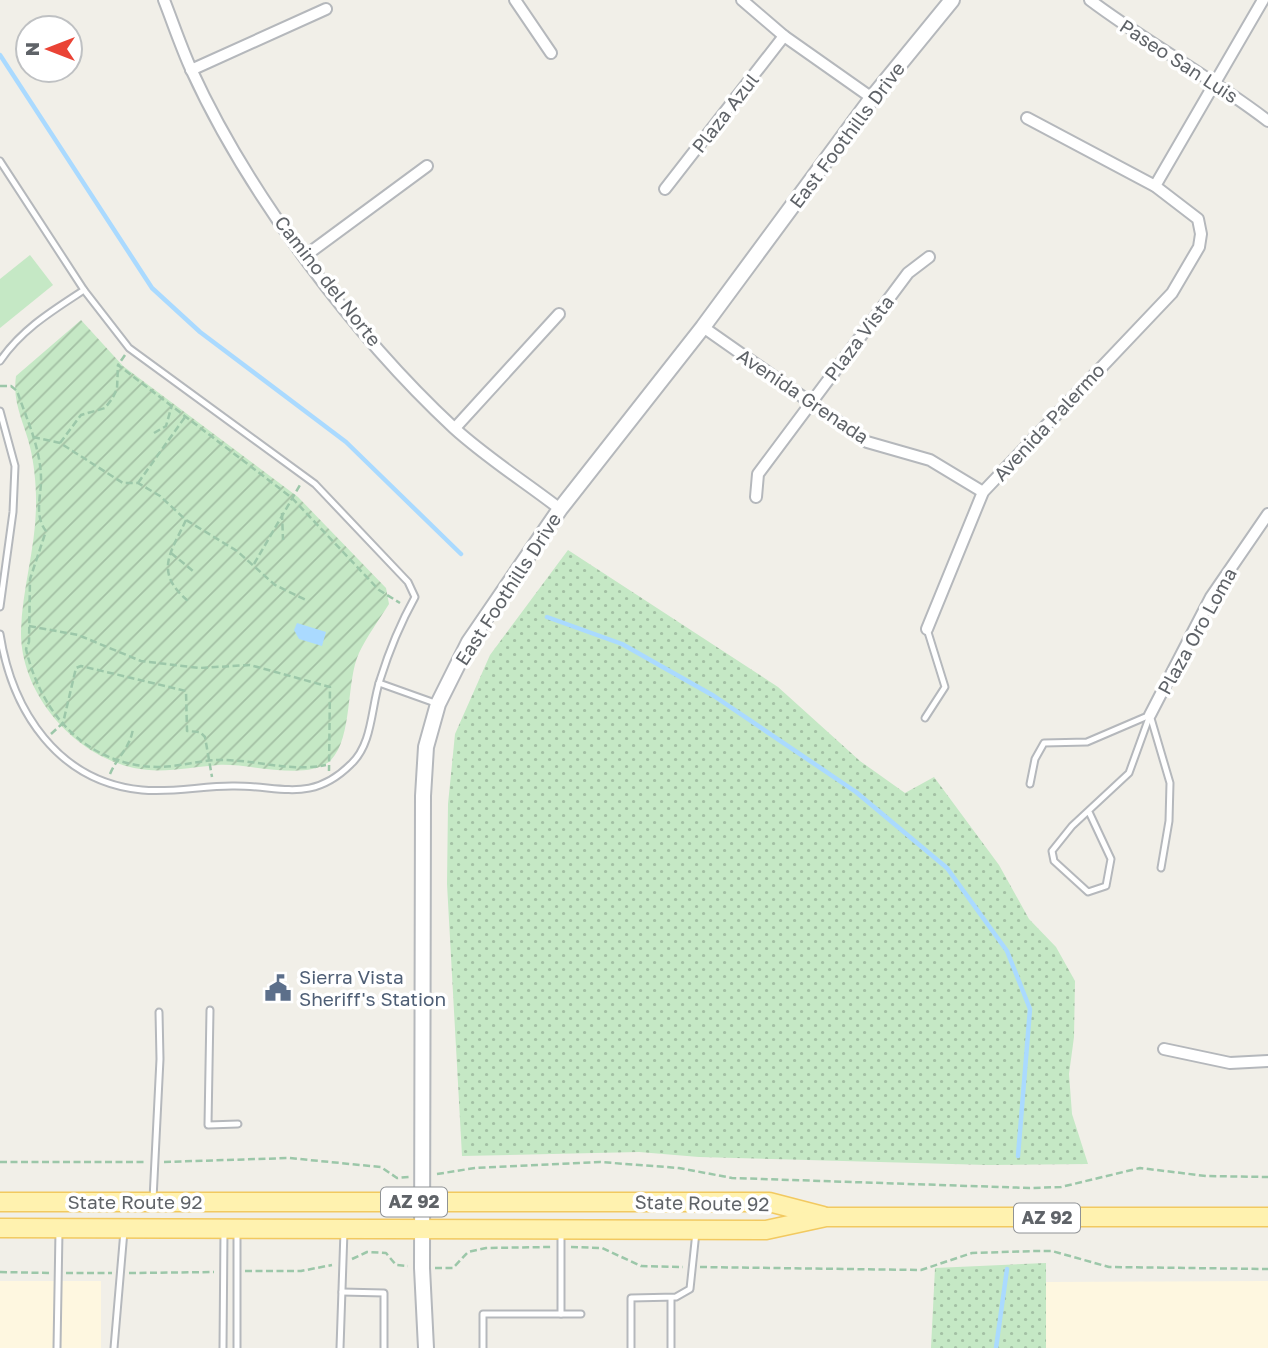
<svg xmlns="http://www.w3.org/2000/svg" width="1268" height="1348" font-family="'Golos Text',sans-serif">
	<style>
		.commercial { fill: #fef7e0 }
		.grass { fill: url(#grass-dots) }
		.garden { fill: url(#garden-furrows) }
		.pitch { fill: #c5e8c5 }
		.water { fill: #aadaff }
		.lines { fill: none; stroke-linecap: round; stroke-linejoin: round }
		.stream { stroke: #aadaff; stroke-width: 4.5 }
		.service-casing { stroke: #b5b8bc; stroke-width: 9 }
		.minor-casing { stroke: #b5b8bc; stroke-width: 14 }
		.tertiary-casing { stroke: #b5b8bc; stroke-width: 18 }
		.primary-casing { stroke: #f2c960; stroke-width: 21 }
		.path { stroke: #9cc7a9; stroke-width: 2.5; stroke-dasharray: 7 3.5; stroke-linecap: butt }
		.service { stroke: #fff; stroke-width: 5 }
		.minor { stroke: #fff; stroke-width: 10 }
		.tertiary { stroke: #fff; stroke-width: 14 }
		.primary { stroke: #fff2af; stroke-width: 18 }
		.labels { text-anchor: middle; stroke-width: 7; stroke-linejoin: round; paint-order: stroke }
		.shield { fill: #fff; stroke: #8f9295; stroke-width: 2 }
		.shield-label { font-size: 18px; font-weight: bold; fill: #5f6368 }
		.street-label { font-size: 19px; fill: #5f6368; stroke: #fff }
		.service-label { font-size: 19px; fill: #4e5e75; stroke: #fff; text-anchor: start }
	</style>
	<defs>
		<pattern id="grass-dots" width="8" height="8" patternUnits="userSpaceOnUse" patternTransform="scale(1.75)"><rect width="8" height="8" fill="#c5e8c5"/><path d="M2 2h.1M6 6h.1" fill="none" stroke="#a3c0a4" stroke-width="1.8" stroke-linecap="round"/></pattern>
		<pattern id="garden-furrows" width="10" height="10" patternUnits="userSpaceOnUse" patternTransform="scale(1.75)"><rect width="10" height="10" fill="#c5e8c5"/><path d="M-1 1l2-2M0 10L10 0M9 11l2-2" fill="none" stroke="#a3c0a4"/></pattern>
	</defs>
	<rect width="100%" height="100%" fill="#f1efe8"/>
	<g class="commercial">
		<rect x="0" y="1281" width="101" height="67"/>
		<polygon points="1268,1281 1268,1348 1046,1348 1046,1282"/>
	</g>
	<g class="grass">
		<polygon points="568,550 778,687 860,761 905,793 934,777 999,865 1029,919 1056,947 1075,981 1074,1037 1069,1074 1072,1114 1088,1164 988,1165 699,1157 639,1152 462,1156 447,884 448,804 455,734 490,655"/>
		<polygon points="1046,1263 1046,1348 931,1348 935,1268"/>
	</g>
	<path class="garden" d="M81,320L123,366L298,497L386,588L389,604C379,620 367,636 359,653C346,680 353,737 331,760C308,782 250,763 218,765C191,767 162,774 134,768C74,755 20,694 21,631C22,588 37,544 36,500C36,484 34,463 30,447C24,422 12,403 16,376Z"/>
	<polygon class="pitch" points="30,255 53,285 0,328 0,279"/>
	<polygon class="water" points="297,623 326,632 322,646 299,639 294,630"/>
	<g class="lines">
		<g class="stream">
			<polyline points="0,55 152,288 200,332 346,442 461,554"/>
			<polyline points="547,617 622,644 714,696 856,792 947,868 1007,951 1030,1009 1018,1156"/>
			<polyline points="996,1348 1007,1269"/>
		</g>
		<defs>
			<g id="service">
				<path d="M0,161L84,290L129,348L315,484L408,582L415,597C400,624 389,651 380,680C371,706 373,744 351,764C311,804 280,785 232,786C202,786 172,793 142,790C58,782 12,711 0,634"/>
				<path d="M0,361C22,329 52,311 84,290"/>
				<polyline points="0,411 15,466 13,512 0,607"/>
				<polyline points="379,683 435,703"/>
				<polyline points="1150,715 1170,783 1169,821 1161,868"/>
				<polyline points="925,718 945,687 927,629"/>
				<polyline points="1030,784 1035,759 1044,743 1087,742 1150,715"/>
				<polyline points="1089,812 1111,859 1106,886 1088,892 1054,861 1052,851 1072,826 1129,773 1150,715"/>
				<polyline points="210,1010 208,1125 238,1124"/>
				<polyline points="153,1199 160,1059 159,1012"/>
				<polyline points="237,1231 237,1348"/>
				<polyline points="561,1233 561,1314"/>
				<polyline points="342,1292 384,1293 384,1348"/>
				<polyline points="57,1348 59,1231"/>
				<polyline points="114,1348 124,1231"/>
				<polyline points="223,1348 224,1231"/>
				<polyline points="340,1348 344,1231"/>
				<polyline points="483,1348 483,1314 581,1314"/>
				<polyline points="631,1348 631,1298 676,1297 690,1289 696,1232"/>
				<polyline points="671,1348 671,1298"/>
			</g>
			<g id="minor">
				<path d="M164,0C173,23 181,47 191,69C248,194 354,335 454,428C487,458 525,482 560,509"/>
				<polyline points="515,0 551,53"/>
				<polyline points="742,0 784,36 872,98"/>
				<path d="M1090,0C1147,43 1211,77 1268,121"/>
				<polyline points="191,70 326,9"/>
				<polyline points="1155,186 1263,0"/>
				<polyline points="665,189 784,36"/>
				<polyline points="305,256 427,166"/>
				<polyline points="703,327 867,442 930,460 983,492"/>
				<polyline points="455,428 559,314"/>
				<polyline points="756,497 758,474 908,273 929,257"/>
				<polyline points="927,629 983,492 1172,293 1199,247 1201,234 1198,219 1155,186 1027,118"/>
				<polyline points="1150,715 1211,597 1268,514"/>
				<polyline points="1164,1049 1230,1063 1268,1061"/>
			</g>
			<polyline id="tertiary" points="426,1348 422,1268 423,796 426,747 438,704 469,642 560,509 703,327 872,98 952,0"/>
			<g id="primary">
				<polyline points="0,1202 769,1202 823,1216"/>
				<polyline points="0,1228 766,1230 826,1217 1268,1217"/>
			</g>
		</defs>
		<use href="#service" class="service-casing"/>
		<use href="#minor" class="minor-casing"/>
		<use href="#tertiary" class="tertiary-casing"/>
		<use href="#primary" class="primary-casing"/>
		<g class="path">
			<polyline points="125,355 118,365 292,498 379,590 400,603"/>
			<path d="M0,386H11L17,391C27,420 42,451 41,483C40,500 35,517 46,531L30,579L29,642L26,649C41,714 86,765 157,767C180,767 203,759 226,760C260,761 292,772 326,765"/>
			<polyline points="154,433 166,426 172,405"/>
			<polyline points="33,437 60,443 123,483 138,483 160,496 186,520 237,551 275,585 308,601"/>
			<polyline points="60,443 81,415 105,408 112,399 117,389 118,365"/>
			<polyline points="138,483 185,417"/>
			<polyline points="282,513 283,540"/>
			<path d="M186,520C170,554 154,572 188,601"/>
			<polyline points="171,553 193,571"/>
			<polyline points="254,564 300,485"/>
			<polyline points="29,626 78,635 141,661 199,668 250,665 330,687 329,771"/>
			<polyline points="51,734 63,723 76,668 81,666 186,691 187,731 200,732 205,737 212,777"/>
			<path d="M110,774C117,757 131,747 133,728"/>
			<polyline points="0,1162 147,1162"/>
			<polyline points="164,1162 289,1158 381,1167 397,1178 409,1177"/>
			<polyline points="437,1174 475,1168 600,1162 679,1168 732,1178 1030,1188 1061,1187 1140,1168 1206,1176 1268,1177"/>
			<polyline points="571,1247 602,1248 641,1266 683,1267"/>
			<polyline points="352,1259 367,1252 386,1253 396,1265 408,1266"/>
			<polyline points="700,1267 921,1270 972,1253 1036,1251 1052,1251 1109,1267 1268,1269"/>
			<polyline points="435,1268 453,1268 468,1252 486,1248 551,1247"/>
			<polyline points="245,1271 301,1271 332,1265"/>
			<polyline points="0,1272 49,1273"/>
			<polyline points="66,1273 112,1273"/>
			<polyline points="129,1273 214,1272"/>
		</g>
		<use href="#service" class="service"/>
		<use href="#minor" class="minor"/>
		<use href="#tertiary" class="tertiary"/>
		<use href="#primary" class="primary"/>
	</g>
	<defs>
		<symbol id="civic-bare" viewBox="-9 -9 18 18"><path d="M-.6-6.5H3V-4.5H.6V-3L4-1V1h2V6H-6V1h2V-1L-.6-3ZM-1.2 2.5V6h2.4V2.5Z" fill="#5c6f8a" stroke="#fff" stroke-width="2.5" paint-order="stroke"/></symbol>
	</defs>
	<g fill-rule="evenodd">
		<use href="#civic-bare" x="259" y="969" width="38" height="38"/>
	</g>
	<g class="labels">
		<g class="shield">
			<rect x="381" y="1187.5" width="66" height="29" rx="5"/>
			<rect x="1014" y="1203.5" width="66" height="29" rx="5"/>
		</g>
		<g class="shield-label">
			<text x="414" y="1208">AZ 92</text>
			<text x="1047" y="1224">AZ 92</text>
		</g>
		<g class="street-label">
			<text transform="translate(1179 61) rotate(33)" y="7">Paseo San Luis</text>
			<text transform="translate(725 113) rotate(-52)" y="7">Plaza Azul</text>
			<text transform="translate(847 135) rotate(-53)" y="7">East Foothills Drive</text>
			<text transform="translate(328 281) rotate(52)" y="7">Camino del Norte</text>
			<text transform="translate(859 338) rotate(-53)" y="7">Plaza Vista</text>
			<text transform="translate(803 396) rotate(34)" y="7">Avenida Grenada</text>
			<text transform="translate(1049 422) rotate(-47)" y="7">Avenida Palermo</text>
			<text transform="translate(508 589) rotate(-57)" y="7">East Foothills Drive</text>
			<text transform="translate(1197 631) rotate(-61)" y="7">Plaza Oro Loma</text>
			<text x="135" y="1209">State Route 92</text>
			<text transform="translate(702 1203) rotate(1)" y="7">State Route 92</text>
		</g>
		<g class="service-label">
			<text x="299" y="984">Sierra Vista<tspan x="299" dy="22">Sheriff's Station</tspan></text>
		</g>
	</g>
	<g transform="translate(49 49) rotate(270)"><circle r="33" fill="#ffffff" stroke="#bfc1c3" stroke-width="2"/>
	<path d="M0-5L12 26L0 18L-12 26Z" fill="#ea4335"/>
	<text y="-10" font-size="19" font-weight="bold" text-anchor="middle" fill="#5f6368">N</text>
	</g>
</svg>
